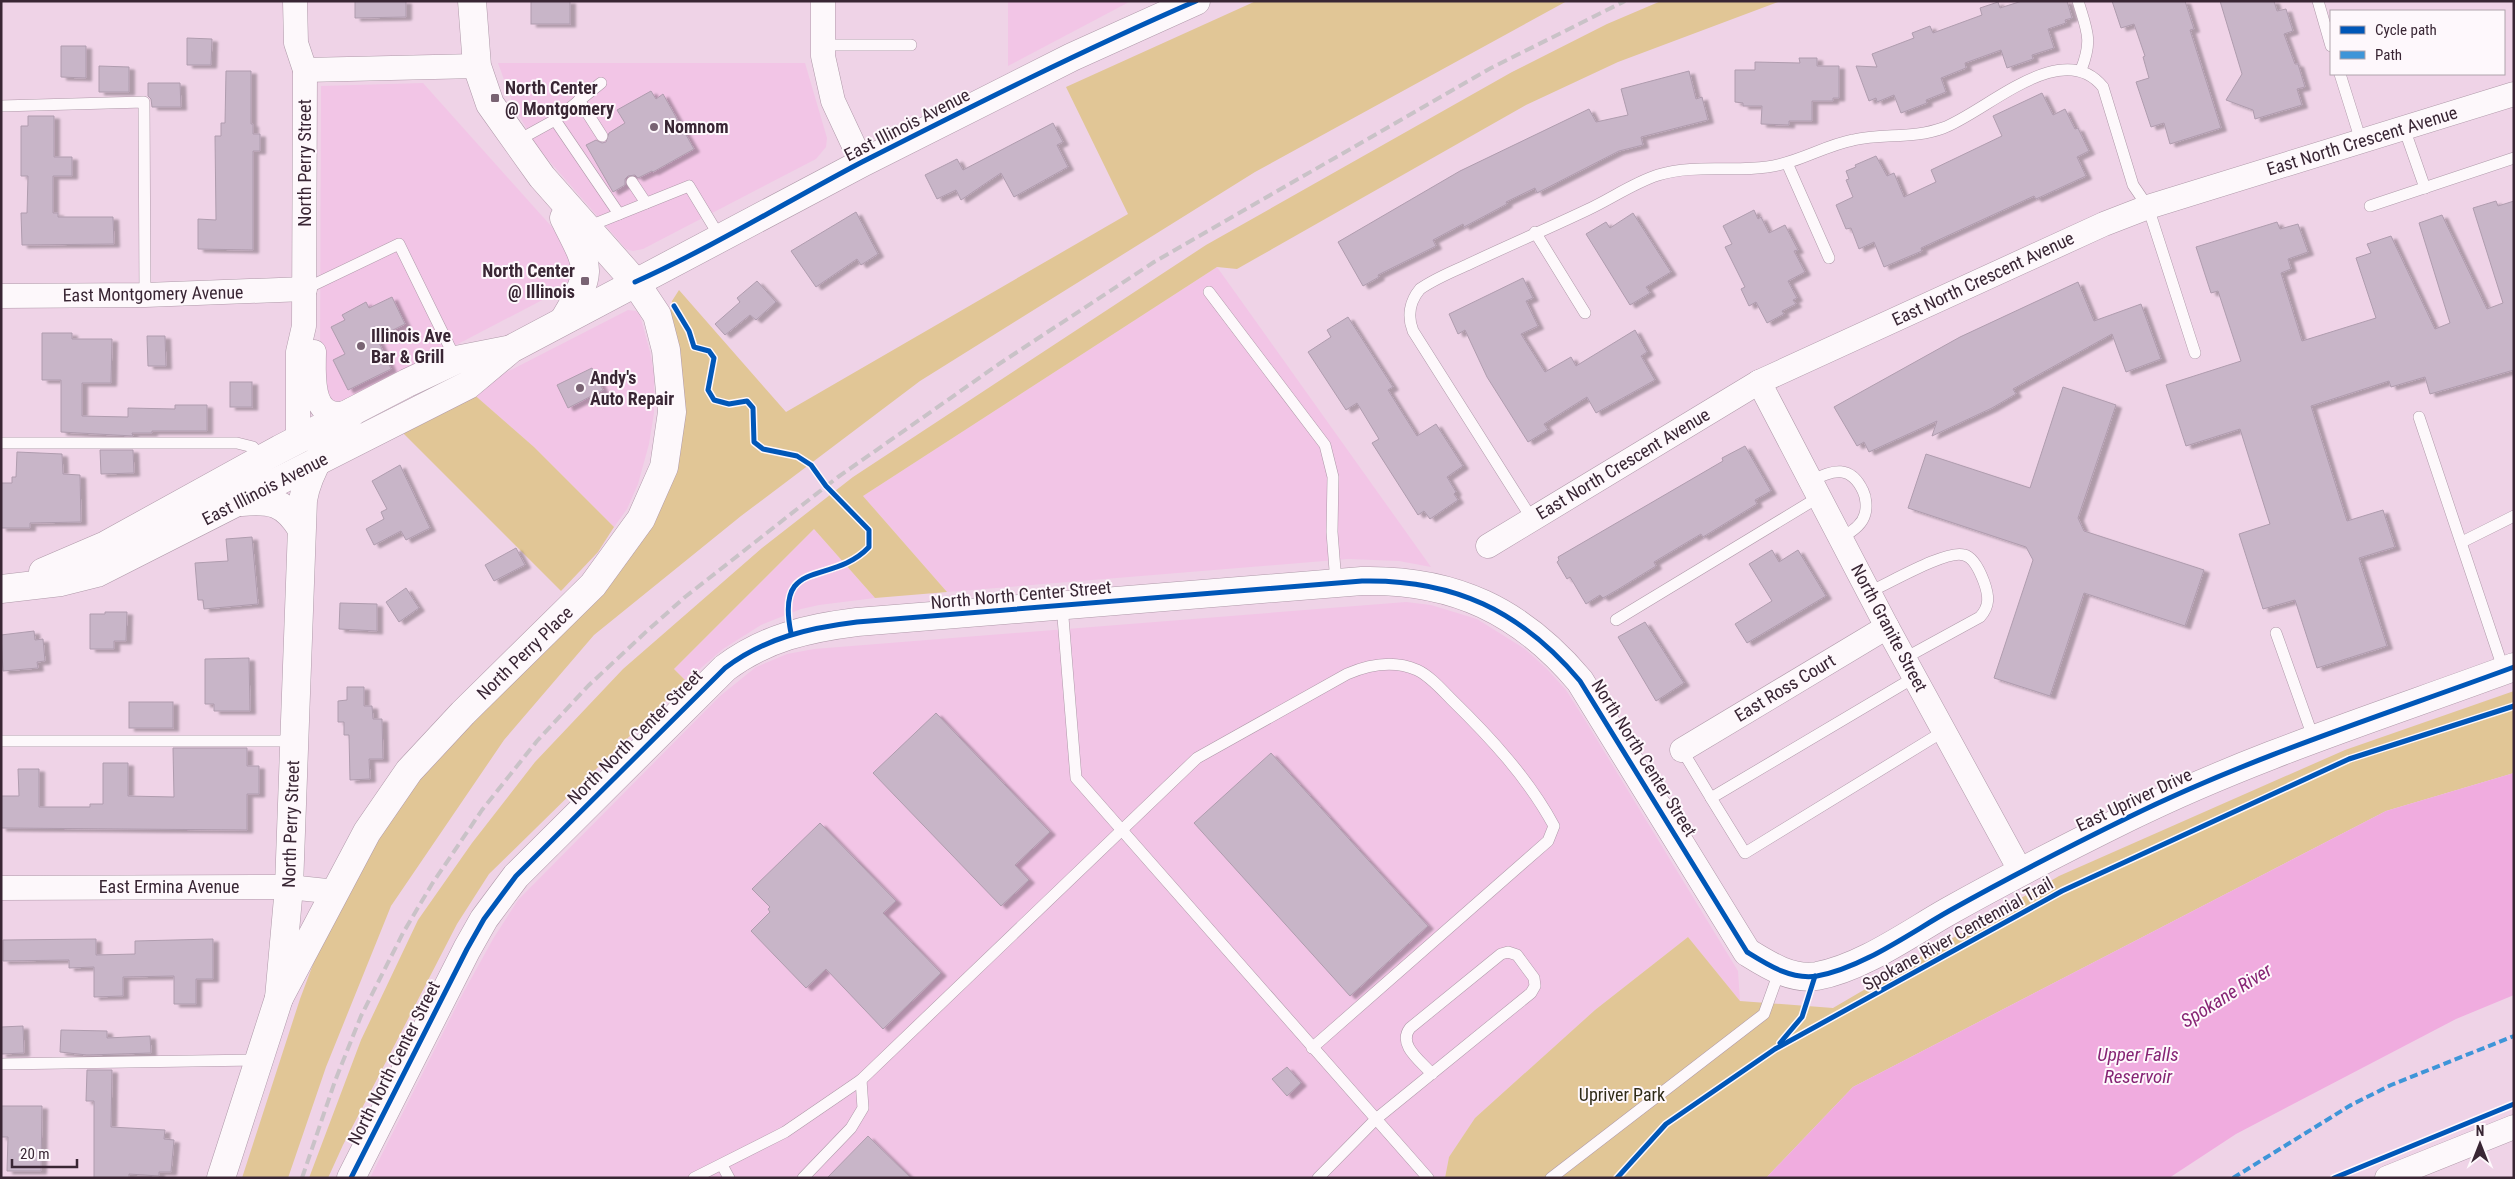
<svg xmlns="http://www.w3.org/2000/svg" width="2515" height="1179" font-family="'Roboto Condensed',sans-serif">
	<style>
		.built { fill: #f2c5e6 }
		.green { fill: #e1c696 }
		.water { fill: #f0acdf }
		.building { fill: #c8b5c8; stroke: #af9cae; filter: url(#shadow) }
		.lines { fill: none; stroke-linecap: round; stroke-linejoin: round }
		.service-casing { stroke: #af99a9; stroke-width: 12 }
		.minor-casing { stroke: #af99a9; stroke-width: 25 }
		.tertiary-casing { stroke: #af99a9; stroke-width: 29 }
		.secondary-casing { stroke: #af99a9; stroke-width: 29 }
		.service { stroke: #fdf8fb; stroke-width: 11 }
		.minor { stroke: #fdf8fb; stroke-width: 24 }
		.tertiary { stroke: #fdf8fb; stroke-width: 28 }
		.secondary { stroke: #fdf8fb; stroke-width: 28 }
		.rail { stroke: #c9c2c7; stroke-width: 4; stroke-dasharray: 10 5; stroke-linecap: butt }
		.quiet { stroke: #3e95d8; stroke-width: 4; stroke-dasharray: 8 4; stroke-linecap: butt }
		.cycleway-casing { stroke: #fef8fc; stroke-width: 8 }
		.cycleway { stroke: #0057b8; stroke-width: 5 }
		.poi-dot { fill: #796373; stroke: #fef8fc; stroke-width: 2 }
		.labels { text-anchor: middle; stroke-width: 4; stroke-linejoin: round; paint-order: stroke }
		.poi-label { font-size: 18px; font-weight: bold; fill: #392634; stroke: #fef8fc; text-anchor: start }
		.street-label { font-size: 18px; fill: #392634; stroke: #fef8fc }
		.park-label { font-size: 18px; fill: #2f2b18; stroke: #fef8fc }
		.water-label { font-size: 19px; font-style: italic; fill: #862474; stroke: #fef8fc }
	</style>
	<defs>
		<filter id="shadow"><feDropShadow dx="5.5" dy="3" stdDeviation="1" flood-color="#0004"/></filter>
	</defs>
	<rect width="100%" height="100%" fill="#efd3e7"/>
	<g class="built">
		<polygon points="1008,1 1131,1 1008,66"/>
		<polygon points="498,63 805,63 827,138 826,147 816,159 643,249 633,251 626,249 538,148 514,107"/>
		<polygon points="423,83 569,246 575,255 569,286 349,401 337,403 328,399 320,384 321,86"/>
		<polygon points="1217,267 1431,567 1399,561 1348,559 947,592 863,496"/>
		<polygon points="628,310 636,311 640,315 650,352 654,374 654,413 649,444 638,484 627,509 614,527 534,447 470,391"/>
		<polygon points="814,529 875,598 819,605 801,609 761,625 723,649 686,681 674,669"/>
		<polygon points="1406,602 1431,605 1477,619 1525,649 1547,669 1566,690 1585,720 1738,971 1740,1001 1688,937 1595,1010 1475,1118 1449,1157 1445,1178 370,1178 462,995 493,939 518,900 720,696 756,667 787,654 814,649"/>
	</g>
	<g class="green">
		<polygon points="1256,1 1567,1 1255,172 920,381 741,516 594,635 504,740 391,906 326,1067 288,1178 242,1178 300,999 333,911 391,807 659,501 670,315 672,301 679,290 786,412 1128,214 1066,87"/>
		<polygon points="1661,1 1781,1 1618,62 1526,105 1237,269 1217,267 863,496 947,592 875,598 814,529 674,669 686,681 489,874 457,924 343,1145 328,1178 309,1178 361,1040 418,920 472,843 535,762 623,669 762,548 853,477 1206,245 1512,72 1607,24"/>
		<polygon points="470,391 534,447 614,527 598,552 561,591 398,428"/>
		<polygon points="2514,691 2514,773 2386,811 1853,1087 1766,1178 1445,1178 1449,1157 1475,1118 1595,1010 1688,937 1740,1001 1833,1008 2059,876 2345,750"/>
	</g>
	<polygon class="water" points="2514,773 2514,995 2456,1019 2236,1134 2169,1178 1766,1178 1853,1087 2386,811"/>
	<g class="building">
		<polygon points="355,1 406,1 406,17 355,18"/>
		<rect x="531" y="1" width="39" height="23"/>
		<polygon points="2022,1 2067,1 2072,18 2065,20 2066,23 2048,29 2054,48 2032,55 2033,59 2007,68 2001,50 1965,63 1966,68 1941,78 1946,92 1926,100 1927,103 1901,113 1894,95 1877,102 1876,98 1869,101 1856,66 1877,67 1872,54 1914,38 1912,33 1930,26 1933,33 1982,15 1980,8 1998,2 2000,8"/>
		<polygon points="2112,1 2185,1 2194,29 2190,30 2221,128 2170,144 2164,123 2151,127 2136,82 2149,78 2143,57 2145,56 2134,24 2121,28"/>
		<polygon points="2220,1 2274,1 2277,11 2286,9 2293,31 2284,34 2295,64 2298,64 2305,87 2297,89 2302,105 2255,119 2253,110 2226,100 2242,74"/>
		<polygon points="187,38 212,39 211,65 187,65"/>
		<polygon points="61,46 86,46 86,78 61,77"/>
		<polygon points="1799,58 1817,58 1817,66 1839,66 1839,98 1833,98 1833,101 1812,101 1812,121 1789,121 1789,125 1761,124 1762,106 1743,106 1743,103 1735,102 1735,70 1755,70 1755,62 1800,63"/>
		<polygon points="99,66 129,67 129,92 99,92"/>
		<polygon points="226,71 251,71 251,124 253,124 253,134 260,134 260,151 253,151 253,250 198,249 198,219 216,220 215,136 221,136 221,123 225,123"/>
		<polygon points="1689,71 1696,99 1702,97 1708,120 1641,137 1643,145 1619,151 1537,193 1535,188 1506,202 1507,204 1464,227 1463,224 1433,240 1436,246 1378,275 1379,277 1363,286 1338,242 1460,171 1589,109 1596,122 1628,115 1621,89"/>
		<polygon points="148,83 180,83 181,107 152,107 151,99 148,96"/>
		<polygon points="651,91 656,99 663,94 694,149 653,172 652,171 638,178 635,175 628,176 625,179 625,185 613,192 586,145 596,140 602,143 606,142 609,133 625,123 617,110"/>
		<polygon points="2042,93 2053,115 2065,109 2075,129 2078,128 2089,151 2077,157 2086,176 2036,199 2034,196 1921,248 1922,251 1884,267 1874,242 1859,249 1851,228 1846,229 1836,205 1853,197 1846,180 1849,179 1846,171 1856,167 1855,165 1876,156 1887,176 1894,173 1904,197 1936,182 1931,170 2002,136 1993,116"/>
		<polygon points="28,116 54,116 54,157 72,157 72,176 53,176 53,213 58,213 58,217 113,217 114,244 22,245 21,213 27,213 28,176 21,176 21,126 28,126"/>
		<polygon points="1053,123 1063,142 1057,145 1068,167 1014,197 1001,173 961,200 956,190 937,199 925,175 957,159 963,170"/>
		<polygon points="2496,201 2498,206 2514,201 2514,370 2430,394 2425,377 2391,387 2389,381 2311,406 2347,521 2383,510 2395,547 2359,558 2387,646 2317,668 2295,600 2263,609 2239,534 2270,524 2240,429 2186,446 2166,385 2241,361 2218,291 2211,293 2196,247 2277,222 2280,229 2298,224 2308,252 2288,259 2291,269 2281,273 2302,341 2376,318 2356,258 2371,253 2367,244 2391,236 2435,329 2450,323 2419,223 2442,215 2487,309 2503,303 2473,208"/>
		<polygon points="1754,210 1758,219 1761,217 1769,233 1785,225 1798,250 1794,251 1805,272 1788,281 1797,298 1793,300 1796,304 1782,311 1784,314 1767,323 1756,302 1749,306 1741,289 1745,287 1725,247 1732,244 1723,226"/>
		<polygon points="856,212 878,254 861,265 857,259 816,287 791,251"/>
		<polygon points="1633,213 1671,272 1646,287 1650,293 1630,305 1586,234 1606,222 1610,228"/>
		<polygon points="1523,278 1533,298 1526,301 1538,326 1521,334 1545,372 1571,357 1576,366 1635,330 1647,352 1641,356 1655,380 1596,413 1587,397 1544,424 1548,430 1528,442 1487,377 1465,330 1458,334 1449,314"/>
		<polygon points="757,281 776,302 756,320 750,315 725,335 715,324 740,302 737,298"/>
		<polygon points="2078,282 2094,321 2141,304 2161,359 2126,372 2112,334 2013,389 2016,394 1992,408 1932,436 1937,421 1869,452 1864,442 1857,446 1834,407 1960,337"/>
		<polygon points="392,297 405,324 377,338 391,369 348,390 333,360 345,354 331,327 345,320 342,315 366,302 369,308"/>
		<polygon points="1348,317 1393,387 1388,390 1417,436 1436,424 1463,466 1447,477 1456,492 1454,494 1458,500 1430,519 1424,511 1418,515 1372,443 1379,439 1357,403 1346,410 1308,352 1331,337 1327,330"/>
		<polygon points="42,333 72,333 72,339 112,339 111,383 82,383 82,416 128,417 128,408 175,409 175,405 207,405 207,431 152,431 152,433 132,433 133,436 61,432 61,380 42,380"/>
		<polygon points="147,336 165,336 166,366 148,366"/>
		<polygon points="592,368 603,390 568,408 557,385"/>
		<rect x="230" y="382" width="22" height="25"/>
		<polygon points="2063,387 2116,405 2078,518 2084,531 2204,570 2185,626 2084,593 2050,696 1994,678 2033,560 2026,547 1908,508 1926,454 2030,488"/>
		<polygon points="1745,446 1771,491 1755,500 1757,504 1703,537 1701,534 1654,562 1656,566 1617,590 1603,598 1600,595 1586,604 1570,577 1567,579 1557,562 1559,560 1558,557 1723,461 1722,458"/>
		<polygon points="100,450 133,450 134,473 101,474"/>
		<polygon points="17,452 62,454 63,474 80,475 81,522 30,523 30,528 1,528 1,483 12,483 12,477 16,477"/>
		<polygon points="400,465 430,528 406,540 401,531 374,545 366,529 384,519 381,512 387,509 372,481"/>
		<polygon points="252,537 258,604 204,609 203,600 198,600 195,563 228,561 226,539"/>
		<polygon points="516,548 525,565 494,581 485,565"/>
		<polygon points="1772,550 1779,562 1798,550 1826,596 1747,643 1735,624 1772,601 1749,564"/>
		<polygon points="406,588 419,608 399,622 386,602"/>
		<polygon points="340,603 377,604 377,631 339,629"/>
		<polygon points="105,612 127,612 126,641 114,641 114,649 90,649 90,614 105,614"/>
		<polygon points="1645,622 1684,683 1656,701 1618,637"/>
		<polygon points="34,631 35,640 43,639 45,661 37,662 38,668 3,671 1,635"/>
		<polygon points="249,658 250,711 214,711 214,704 205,704 205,659"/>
		<polygon points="347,687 364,687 364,706 372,706 373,719 382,719 383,759 369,759 370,779 350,780 349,735 344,735 344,722 338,722 338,701 347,700"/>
		<rect x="129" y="702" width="44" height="26"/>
		<polygon points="936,713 1050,832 1015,865 1029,880 1001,906 873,773"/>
		<polygon points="173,748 247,748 247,766 259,766 259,794 247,794 247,830 1,828 1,796 19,796 18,769 39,769 39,807 90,807 90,804 103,804 103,763 128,763 128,796 174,797"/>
		<polygon points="1271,753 1428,926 1350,996 1194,823"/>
		<polygon points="820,823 896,901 883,913 941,973 883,1029 826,969 806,988 751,931 770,912 768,909 770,907 752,889"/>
		<polygon points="96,939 96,955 135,954 135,941 213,939 213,979 196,979 196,1004 174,1004 174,976 123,977 123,996 94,997 94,967 69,968 69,960 3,961 3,940"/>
		<polygon points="23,1026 24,1053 1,1054 1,1027"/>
		<polygon points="61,1030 107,1031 107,1038 150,1036 151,1053 87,1055 60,1052"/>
		<polygon points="1287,1067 1301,1083 1287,1096 1272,1079"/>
		<polygon points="87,1070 112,1070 111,1127 165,1130 164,1139 174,1140 171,1172 159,1172 159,1176 129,1174 129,1178 94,1178 94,1101 86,1101"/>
		<polygon points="1,1106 42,1106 41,1171 7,1171 8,1137 1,1137"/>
		<polygon points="868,1136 911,1178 827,1178"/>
	</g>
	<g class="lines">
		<defs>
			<g id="service">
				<path d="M2078,1C2087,31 2093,40 2081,70"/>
				<polyline points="2318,1 2331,46"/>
				<polyline points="823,45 911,45"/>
				<polyline points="2340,74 2361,141"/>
				<polyline points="601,83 555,120 619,214"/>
				<polyline points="579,100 602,136"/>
				<polyline points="1,106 144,102 145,295"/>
				<polyline points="2404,128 2425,188"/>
				<polyline points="515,142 555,120"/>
				<polyline points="1787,163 1829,258"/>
				<polyline points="632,182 646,203"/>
				<polyline points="2370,206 2514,158"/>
				<polyline points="587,227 689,186 721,239"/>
				<polyline points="1535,232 1585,313"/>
				<polyline points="305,289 399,244 456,360"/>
				<polyline points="1209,292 1325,445 1333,477 1332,532 1336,583"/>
				<polyline points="2419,417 2504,671"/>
				<polyline points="1,443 237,443 253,447 262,459"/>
				<path d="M1811,481C1833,469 1851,465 1863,491C1866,497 1867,507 1865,514C1862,526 1850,532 1841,539"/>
				<path d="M1532,519L1413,331C1407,316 1410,301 1420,289C1434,279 1451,272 1467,265C1507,246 1547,229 1587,210C1611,199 1633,183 1658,175C1694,164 1731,172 1767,167C1798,163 1823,146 1853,140C1883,133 1913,139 1943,128C1986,112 2062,36 2103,87L2133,185L2148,207L2195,353"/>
				<polyline points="2462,542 2514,516"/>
				<path d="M1869,592C1888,584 1947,549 1964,555C1974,557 1981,574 1984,582C1989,596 1990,606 1980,617L1905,658"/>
				<polyline points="1062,605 1076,778 1428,1178"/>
				<polyline points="1616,620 1819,497"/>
				<polyline points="2276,633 2313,737"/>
				<polyline points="1915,677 1711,798 1745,853 1944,731"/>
				<polyline points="1,741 294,741"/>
				<polyline points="1682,750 1711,798"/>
				<polyline points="1,1064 258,1060"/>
				<polyline points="722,1165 729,1178"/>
				<path d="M694,1178L785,1132L861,1080L1197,758L1347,674C1368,665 1394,660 1417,670C1430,676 1441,689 1451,699C1490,737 1528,778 1554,826L1548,841L1312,1048"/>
				<polyline points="803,1178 851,1128 863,1108 861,1080"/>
				<path d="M1318,1178L1376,1119L1531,993L1535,986L1534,978L1517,955L1508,952L1501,954L1410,1028C1397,1045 1421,1061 1432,1074"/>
				<polyline points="1551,1178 1764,1014 1779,972"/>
			</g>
			<g id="minor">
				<polyline points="295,1 296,43 305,70 304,326 298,352 298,440"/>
				<polyline points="823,1 823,56 833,101 862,163"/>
				<polyline points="305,70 477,66"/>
				<polyline points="1,296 145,295 305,289"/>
				<path d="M314,352C314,369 310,408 332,413C338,415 346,413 352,412"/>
				<polyline points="1759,382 1887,627 2021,872"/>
				<polyline points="1488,546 1759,382 2104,224 2148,207 2514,94"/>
				<polyline points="1682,750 1887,627"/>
				<polyline points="1,888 289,887 336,892"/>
				<polyline points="2387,1178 2514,1127"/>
			</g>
			<g id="tertiary">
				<polyline points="472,1 477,66 490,104 542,177 635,282"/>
				<path d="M564,218C590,269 594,270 564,320"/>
				<path d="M351,1178L467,949L484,919L516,876L725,668C765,638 808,628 857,622L1362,581C1454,579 1521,611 1580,681L1747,952C1768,965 1791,980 1817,976C1862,968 1910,933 1949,911C2008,878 2068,847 2129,817C2253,756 2384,715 2514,667"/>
			</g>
			<g id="secondary">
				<path d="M241,502C271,499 285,502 301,528"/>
				<polyline points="43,572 106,545 280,449 407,383 456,360 507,350"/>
				<polyline points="1,589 61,582 97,573 468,385 511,349 862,163 1072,57 1196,1"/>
				<polyline points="279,998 367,832 409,771 463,713 593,585 641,519 664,467 672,412 666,350 657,315 635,282"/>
				<path d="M221,1178L279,998L289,887L303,500C309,466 331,439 352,412"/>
			</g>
		</defs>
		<use href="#service" class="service-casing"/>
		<use href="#minor" class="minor-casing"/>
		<use href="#tertiary" class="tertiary-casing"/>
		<use href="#secondary" class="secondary-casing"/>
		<use href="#service" class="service"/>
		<use href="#minor" class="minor"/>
		<use href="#tertiary" class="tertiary"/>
		<use href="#secondary" class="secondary"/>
		<polyline class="rail" points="302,1178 335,1081 361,1016 403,933 432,884 482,810 537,741 588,686 648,630 685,597 838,477 999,364 1154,262 1491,68 1625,1"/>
		<polyline class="quiet" points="2233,1178 2351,1105 2391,1085 2514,1036"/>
		<defs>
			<g id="cycleway">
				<path d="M635,282C713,247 786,202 862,162C972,106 1083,50 1196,1"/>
				<path d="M674,306L689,331L694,347L709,351L714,358L708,390L714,400L729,404L747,401L753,408L754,442L763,449L797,456L811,465L826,486L869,530V547C831,587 775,555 791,633"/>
				<polyline points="1780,1043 1802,1017 1815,976"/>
				<path d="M351,1178L467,949L484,919L516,876L725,668C765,638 808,628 857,622L1362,581C1454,579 1521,611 1580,681L1747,952C1768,965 1791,980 1817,976C1862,968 1910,933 1949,911C2008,878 2068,847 2129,817C2253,756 2384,715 2514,667"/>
				<polyline points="1617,1178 1666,1124 1775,1049 2062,891 2349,759 2514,706"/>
				<polyline points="2334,1178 2514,1104"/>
			</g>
		</defs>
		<use href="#cycleway" class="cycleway-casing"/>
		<use href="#cycleway" class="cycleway"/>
	</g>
	<g class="poi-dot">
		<rect x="490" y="93" width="10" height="10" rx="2.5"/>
		<circle cx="654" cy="127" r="5"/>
		<rect x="580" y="276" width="10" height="10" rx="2.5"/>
		<circle cx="361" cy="346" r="5"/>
		<circle cx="580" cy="388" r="5"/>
	</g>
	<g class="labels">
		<g class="poi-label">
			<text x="505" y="94">North Center<tspan x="505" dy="21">@ Montgomery</tspan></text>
			<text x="664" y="133">Nomnom</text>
			<text x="575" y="277" text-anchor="end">North Center<tspan x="575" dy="21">@ Illinois</tspan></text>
			<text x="371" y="342">Illinois Ave<tspan x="371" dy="21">Bar &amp; Grill</tspan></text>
			<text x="590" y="384">Andy's<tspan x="590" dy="21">Auto Repair</tspan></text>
		</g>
		<g class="street-label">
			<text transform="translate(907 125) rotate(-27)" y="6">East Illinois Avenue</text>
			<text transform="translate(2362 141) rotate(-17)" y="6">East North Crescent Avenue</text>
			<text transform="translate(305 163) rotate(-90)" y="6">North Perry Street</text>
			<text transform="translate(1983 279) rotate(-25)" y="6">East North Crescent Avenue</text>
			<text transform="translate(153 294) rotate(-1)" y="6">East Montgomery Avenue</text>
			<text transform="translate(1623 464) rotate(-31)" y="6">East North Crescent Avenue</text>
			<text transform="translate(265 489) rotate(-27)" y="6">East Illinois Avenue</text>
			<text transform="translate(1021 595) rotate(-5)" y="6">North North Center Street</text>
			<text transform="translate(1889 628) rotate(62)" y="6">North Granite Street</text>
			<text transform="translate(525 653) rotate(-44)" y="6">North Perry Place</text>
			<text transform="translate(1785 688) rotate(-31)" y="6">East Ross Court</text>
			<text transform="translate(635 737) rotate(-45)" y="6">North North Center Street</text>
			<text transform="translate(1644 758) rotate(58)" y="6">North North Center Street</text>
			<text transform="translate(2134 800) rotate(-25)" y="6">East Upriver Drive</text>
			<text transform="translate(291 824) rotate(-88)" y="6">North Perry Street</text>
			<text x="169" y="893">East Ermina Avenue</text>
			<text transform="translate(1958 934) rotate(-29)" y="6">Spokane River Centennial Trail</text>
			<text transform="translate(394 1063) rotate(-63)" y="6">North North Center Street</text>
		</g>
		<g class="park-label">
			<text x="1622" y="1101">Upriver Park</text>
		</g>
		<g class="water-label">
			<text transform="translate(2226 995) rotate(-32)" y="7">Spokane River</text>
			<text x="2138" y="1061">Upper Falls<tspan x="2138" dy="22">Reservoir</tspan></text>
		</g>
	</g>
	<rect width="2515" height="1179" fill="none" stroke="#392634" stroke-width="5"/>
	<rect x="2330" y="10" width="175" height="65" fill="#fef8fc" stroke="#afa4ac"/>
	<rect x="2340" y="26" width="25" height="8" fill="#0057b8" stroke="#afa4ac"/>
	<text x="2375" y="35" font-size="15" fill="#392634">Cycle path</text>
	<rect x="2340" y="51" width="25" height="8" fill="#3e95d8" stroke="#afa4ac"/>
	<text x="2375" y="60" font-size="15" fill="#392634">Path</text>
	<g transform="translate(2480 1144)" stroke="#fef8fc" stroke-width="4" paint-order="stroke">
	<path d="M0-4L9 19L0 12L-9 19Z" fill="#392634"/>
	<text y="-8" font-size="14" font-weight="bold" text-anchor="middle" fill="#392634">N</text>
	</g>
	<path d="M12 1159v8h65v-8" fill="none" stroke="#392634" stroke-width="2.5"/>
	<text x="20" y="1159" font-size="15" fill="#392634" stroke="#fef8fc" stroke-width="4" paint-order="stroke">20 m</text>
</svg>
